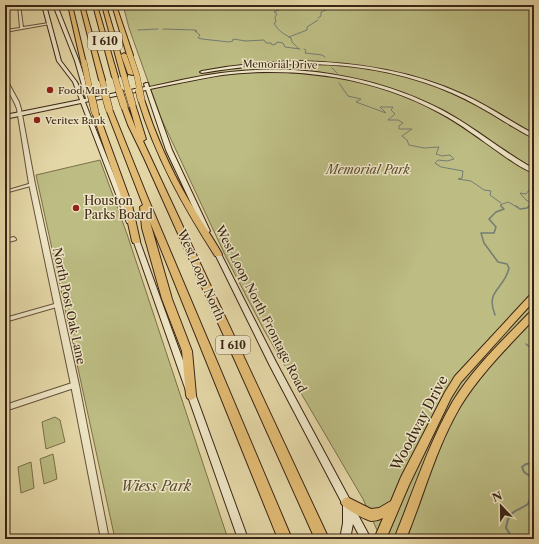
<svg xmlns="http://www.w3.org/2000/svg" width="539" height="544" viewBox="0 0 539 544" font-family="'Libre Caslon Text',serif">
<rect width="100%" height="100%" fill="#e5d8a8"/>
<filter id="stains"><feTurbulence type="fractalNoise" baseFrequency=".005" numOctaves="4"/><feColorMatrix values="0 0 0 0 .2 0 0 0 0 .09 0 0 0 0 .02 0 0 0 .5 -.17"/></filter>
<radialGradient id="worn" r=".72"><stop offset=".6" stop-color="#630" stop-opacity="0"/><stop offset="1" stop-color="#630" stop-opacity=".3"/></radialGradient>
<g fill="#bcbc83" stroke="#7c704c">
<path d="M123,5H534V539H381L363,499L264,330L226,257L161,118L129,28Z"/>
<path d="M100,160L127,234L228,539H115L36,175Z"/>
<path d="M55,417L60,420L65,442L46,449L42,422Z"/>
<path d="M53,454L57,479L44,484L40,459Z"/>
<path d="M31,462L34,488L21,493L18,467Z"/>
</g>
<g fill="none" stroke-linecap="round" stroke-linejoin="round">
<g stroke="#747d73" stroke-width="1">
<path d="M277,7L279,10L274,12L277,14L275,17L276,22L274,23C278,31 284,34 291,38L292,42L299,49"/>
<path d="M318,18L321,16V12L338,5"/>
<path d="M163,29L195,30L197,31H195L200,35L198,38L202,39L229,42L233,41V39L246,41L264,40L266,43H271L272,45L276,44L277,42L283,43L285,47L300,49"/>
<path d="M138,30L158,29"/>
<path d="M289,37L307,30V27L318,20"/>
<path d="M304,49L306,50L305,53L322,55L325,57"/>
<path d="M332,68L337,73"/>
<path d="M339,83L348,96L361,99L356,102L386,113L380,107H393L391,110L395,114L388,120H398L403,123L399,126V129H412L402,136L407,140L409,145L424,148L439,147L436,154L442,156L450,155L454,159L447,161L438,160L435,163L441,167L463,171L462,178L458,179L471,181L484,190L491,191L490,195L501,203"/>
<path d="M502,207L500,205L508,202L517,207"/>
<path d="M528,207L532,203L526,200L520,193L526,194L529,190H534"/>
</g>
<g stroke="#747d73" stroke-width="1.5">
<path d="M516,206L520,209L527,208L529,206"/>
<path d="M495,315C485,290 504,290 509,268L507,264L498,262L484,243L481,233H494L496,227L489,219L496,212L504,209L501,206"/>
<path d="M526,344L534,351"/>
</g>
<g stroke="#747d73" stroke-width="2">
<path d="M534,463L526,464L522,467L524,472L534,479"/>
<path d="M513,539L506,528C509,509 515,513 528,504L534,488"/>
</g>
<defs>
<g id="minor">
<path d="M18,5H20L23,27L49,23L50,24L5,32V30L20,28Z"/>
<path d="M32,183H34V185L5,193V191Z"/>
<path d="M14,237L16,239V240L5,243V239Z"/>
<path d="M58,303L60,304L61,305L60,306L5,322V318Z"/>
<path d="M75,382L77,383L78,385L77,387L5,411V405Z"/>
</g>
<path id="tertiary" d="M5,79L7,80L19,102L21,109L35,184L79,385L109,539H101L71,385L29,184L17,109C14,99 5,89 5,79Z"/>
<g id="secondary">
<path d="M42,5H46L61,61L77,82L84,99H86L75,61L53,5H57L79,61L91,98L145,87L144,84L146,83H148L149,87C173,82 197,76 221,73C295,63 375,75 442,110C474,127 502,151 534,169V173C522,169 510,160 500,153C480,139 461,124 440,113C374,77 295,66 222,75C198,79 174,84 150,89L172,150L210,231L207,233L204,231L166,150L146,90L85,102L132,221L129,223H127L81,103L5,119V115L80,100L73,82L57,61Z"/>
<path d="M297,61C354,62 410,70 462,94C487,105 510,121 534,134V138C524,134 514,127 505,122C488,111 470,101 452,93C371,58 287,59 202,73L200,72L202,71C234,65 265,62 297,61Z"/>
<path d="M132,232H136L137,234L248,539H238L131,234Z"/>
<path d="M213,246H217L218,248L276,362L371,539H361L353,524L350,539H340L343,523V505L270,366L212,248Z"/>
</g>
<g id="primary">
<path d="M534,293V301L461,382L451,398L409,485L386,539H374L383,518C379,520 375,521 371,521C364,519 344,509 341,503L343,499L347,497L371,509L379,508L391,501L401,477L445,392L455,376L531,294Z"/>
<path d="M534,310V319C508,347 480,374 460,407C436,448 424,495 406,539H394C413,493 428,444 453,401C474,367 504,339 531,311Z"/>
</g>
<g id="motorway">
<path d="M68,5H72L86,63L81,62Z"/>
<path d="M80,5H84L105,80L104,81L99,80Z"/>
<path d="M93,5H97L118,77L117,78L112,77Z"/>
<path d="M102,5H106L127,76L126,77L121,76Z"/>
<path d="M112,5H116L133,55L132,56L127,55Z"/>
<path d="M124,53L127,55L134,74L133,75L128,74L121,55Z"/>
<path d="M141,97L144,99C155,134 170,168 188,199C199,218 212,236 222,254L221,256H215C183,206 155,156 138,99Z"/>
<path d="M132,102L135,104L146,139L143,141L329,539H315L144,158L128,125L121,106L124,104L127,106L136,129L129,104Z"/>
<path d="M109,107L112,109L147,196L292,539H278L150,222L172,299L192,351L196,395L195,398L191,400L187,398L186,395L182,351L162,299L142,228L140,207L143,205L106,109Z"/>
<path d="M95,110L98,112L132,205L140,241L139,243H133L132,241L124,205L92,112Z"/>
</g>
</defs>
<use href="#minor" stroke="#66523a" stroke-width="2"/>
<use href="#tertiary" stroke="#66523a" stroke-width="2"/>
<use href="#secondary" stroke="#3b2515" stroke-width="2"/>
<use href="#primary" stroke="#3b2515" stroke-width="2"/>
<use href="#motorway" stroke="#3b2515" stroke-width="2"/>
<use href="#minor" fill="#eee6c6" fill-rule="evenodd"/>
<use href="#tertiary" fill="#eee6c6" fill-rule="evenodd"/>
<use href="#secondary" fill="#eee6c6" fill-rule="evenodd"/>
<use href="#primary" fill="#e2bc74" fill-rule="evenodd"/>
<use href="#motorway" fill="#e2bc74" fill-rule="evenodd"/>
<defs>
<g id="motorway-bridge-far1">
<path d="M130,55L137,76L140,91"/>
<path d="M84,62L90,91"/>
<path d="M124,76L128,91"/>
<path d="M115,77L119,91"/>
<path d="M102,80L105,91"/>
</g>
<g id="motorway-bridge">
<path d="M90,90L95,112"/>
<path d="M104,90L109,109"/>
<path d="M119,90L124,106"/>
<path d="M128,90L132,104"/>
<path d="M139,90L141,99"/>
</g>
</defs>
<use href="#motorway-bridge-far1" stroke="#3b2515" stroke-width="6" stroke-linecap="butt"/>
<use href="#motorway-bridge" stroke="#3b2515" stroke-width="8" stroke-linecap="butt"/>
<use href="#motorway-bridge-far1" stroke="#e2bc74" stroke-width="5.5"/>
<use href="#motorway-bridge" stroke="#e2bc74" stroke-width="7"/>
</g>
<g fill="#8f2418" stroke="#eee6c6" stroke-width="1.5">
<circle cx="50" cy="90" r="4"/>
<circle cx="37" cy="120" r="4"/>
<circle cx="76" cy="208" r="4"/>
</g>
<g text-anchor="middle" stroke-width="3" stroke-linejoin="round" paint-order="stroke">
<g font-size="10" fill="#3b2515" stroke="#eee6c6">
<text transform="translate(280 64) rotate(1)" y="4">Memorial Drive</text>
</g>
<g font-size="10" fill="#3b2515" stroke="#eee6c6" text-anchor="start">
<text x="58" y="94">Food Mart</text>
<text x="45" y="124">Veritex Bank</text>
</g>
<g fill="#eee6c6" stroke="#715f4a" stroke-width="1">
<rect x="88" y="32" width="34" height="18" rx="3"/>
<rect x="216" y="336" width="34" height="18" rx="3"/>
</g>
<g font-size="11" font-weight="bold" fill="#3b2515">
<text x="105" y="45">I 610</text>
<text x="233" y="349">I 610</text>
</g>
<g font-size="12" font-style="italic" fill="#5b4b30" stroke="#eee6c6">
<text x="368" y="174">Memorial Park</text>
</g>
<g font-size="12" fill="#3b2515" stroke="#eee6c6" text-anchor="start">
<text x="84" y="205">Houston<tspan x="84" dy="14">Parks Board</tspan></text>
</g>
<g font-size="12" fill="#3b2515" stroke="#eee6c6">
<text transform="translate(201 275) rotate(66)" y="4">West Loop North</text>
<text transform="translate(69 306) rotate(78)" y="4">North Post Oak Lane</text>
<text transform="translate(261 309) rotate(63)" y="4">West Loop North Frontage Road</text>
</g>
<g font-size="14" fill="#3b2515" stroke="#eee6c6">
<text transform="translate(419 423) rotate(-62)" y="5">Woodway Drive</text>
</g>
<g font-size="14" font-style="italic" fill="#5b4b30" stroke="#eee6c6">
<text x="156" y="491">Wiess Park</text>
</g>
</g>
<rect width="539" height="544" fill="none" stroke="#e5d8a8" stroke-width="20"/>
<rect x="6" y="6" width="527" height="532" fill="none" stroke="#3b2515" stroke-width="2"/>
<rect x="10" y="10" width="519" height="524" fill="none" stroke="#3b2515"/>
<g transform="translate(501 506) rotate(338)" stroke="#eee6c6" stroke-width="3" paint-order="stroke">
<path d="M0-3L7 15L0 10L-7 15Z" fill="#3b2515"/>
<text y="-6" font-size="11" font-weight="bold" text-anchor="middle" fill="#3b2515">N</text>
</g>
<rect width="100%" height="100%" filter="url(#stains)"/>
<rect width="100%" height="100%" fill="url(#worn)"/>
</svg>
